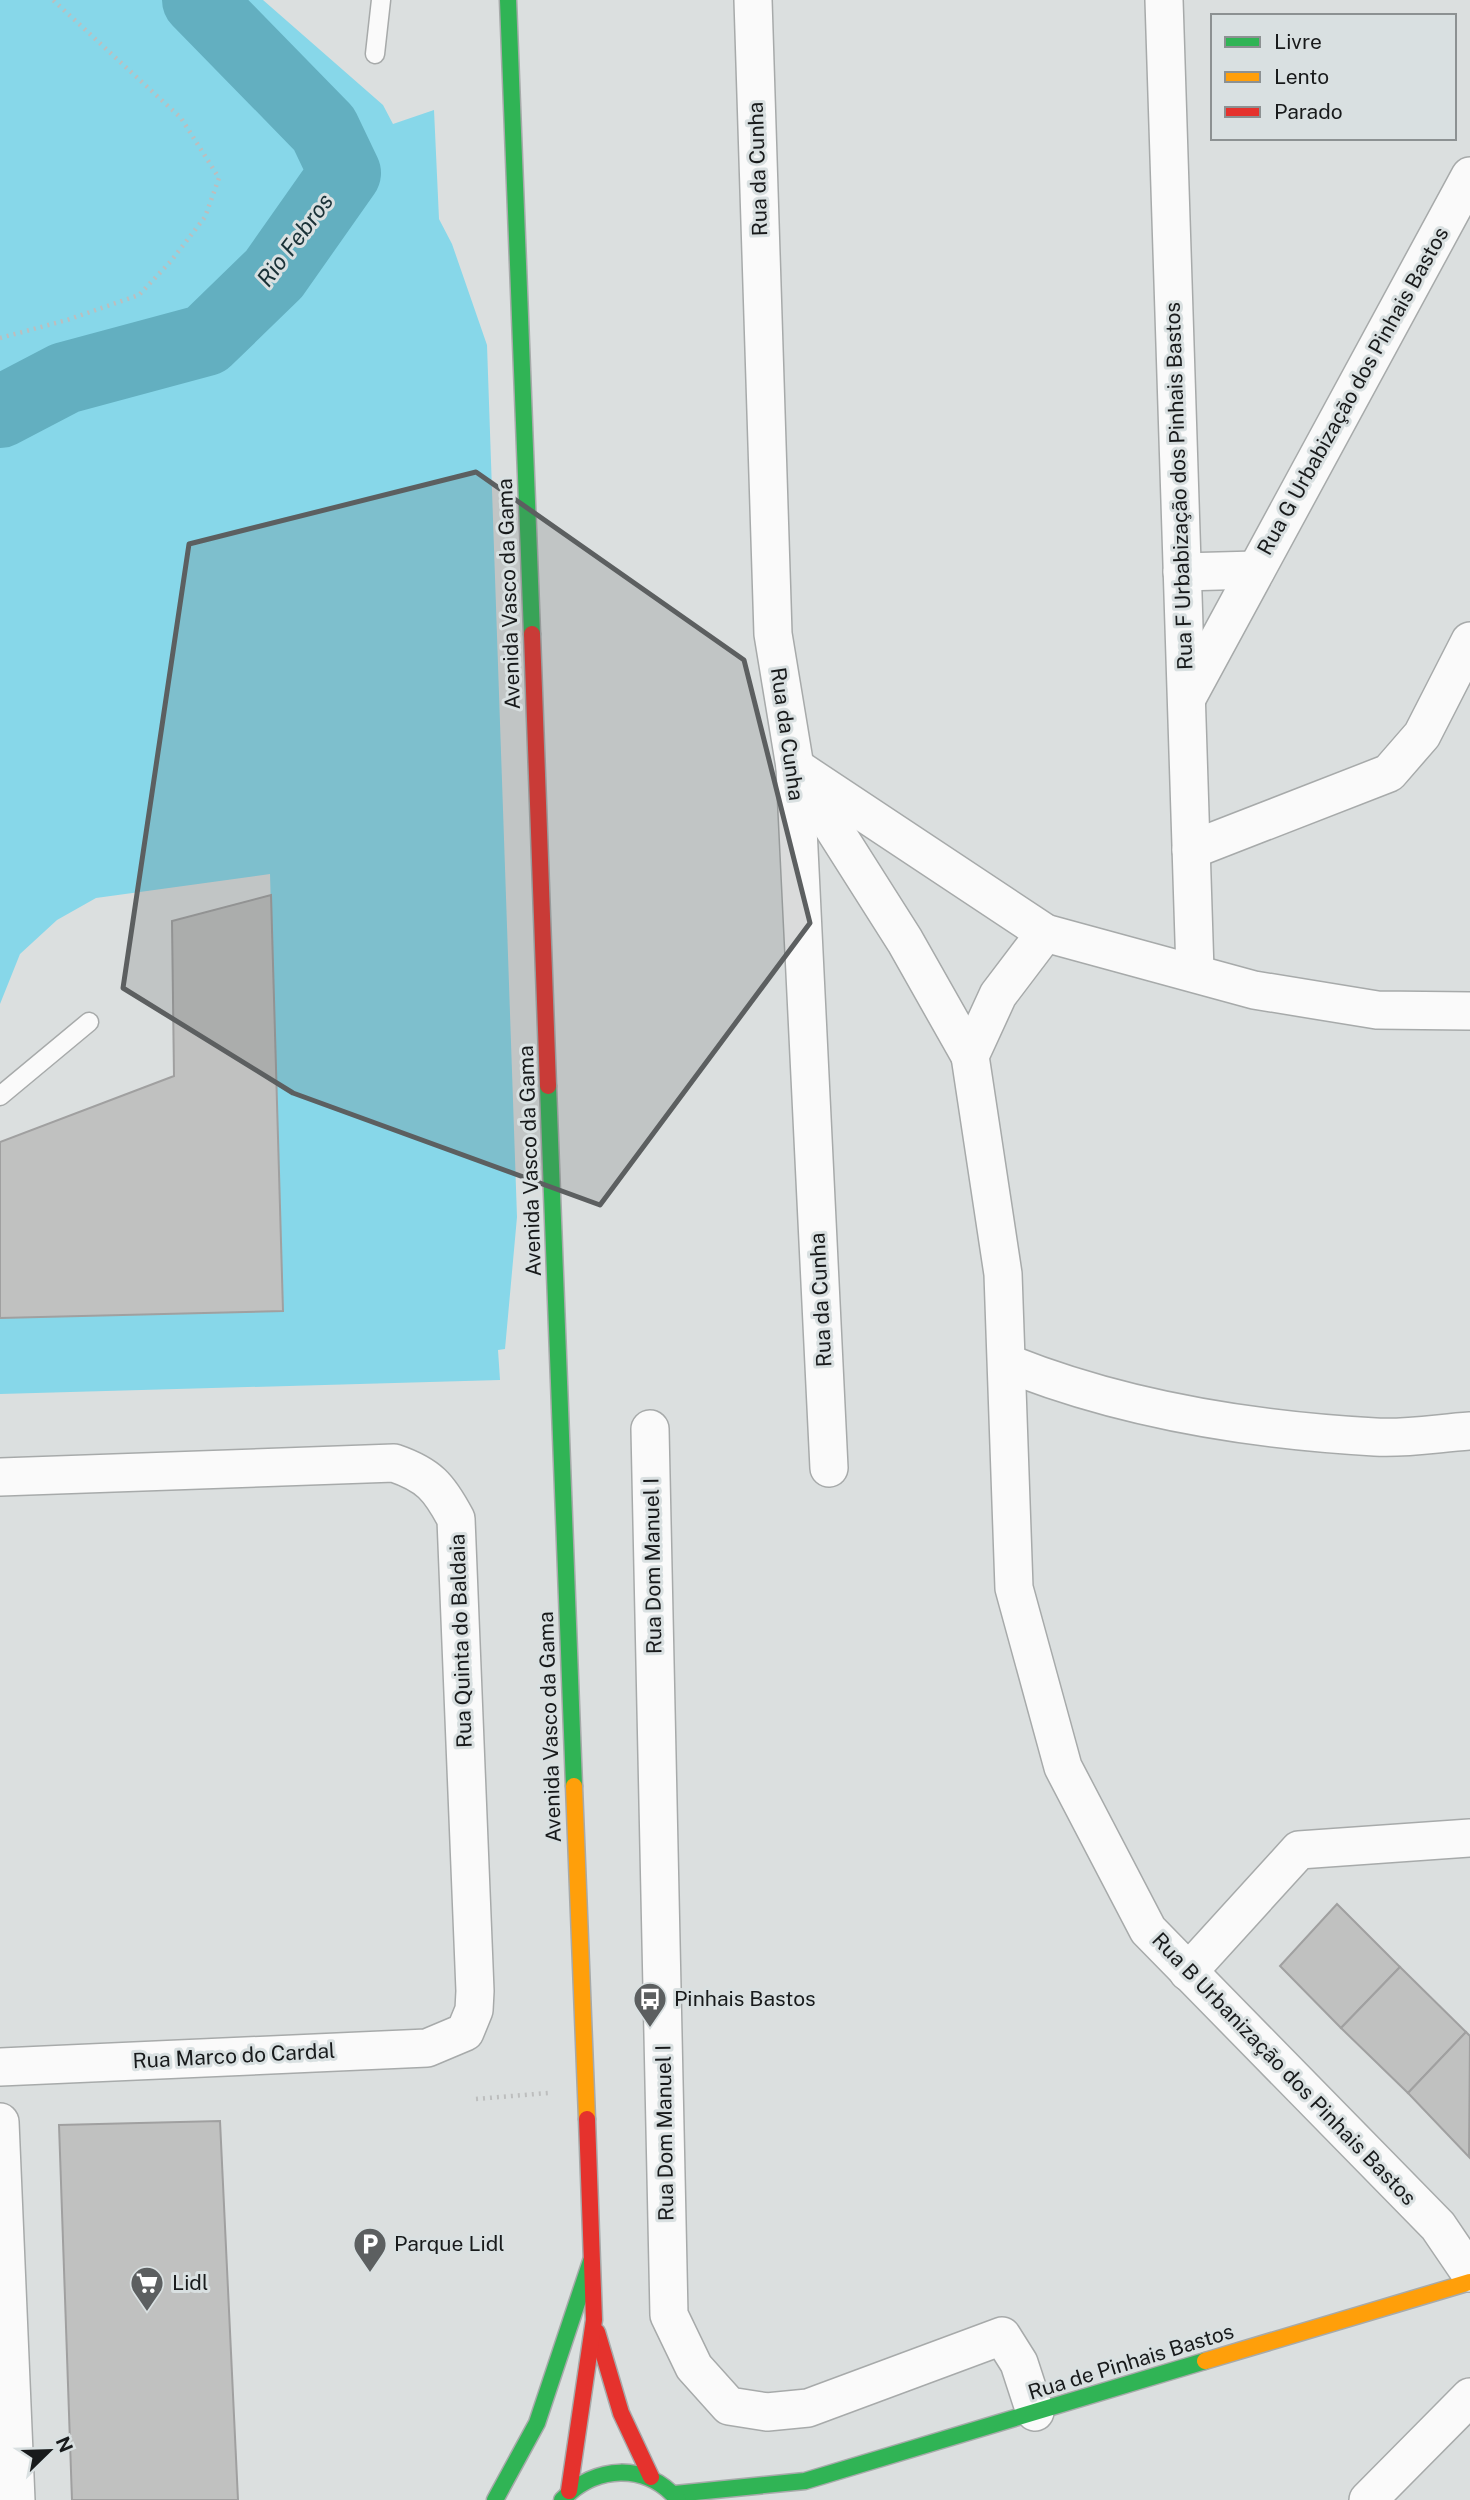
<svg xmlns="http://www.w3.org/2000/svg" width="1470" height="2500" viewBox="0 0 1470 2500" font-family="'Public Sans',sans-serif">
<rect width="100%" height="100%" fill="#dbdfdf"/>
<path fill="#87d7e9" d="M0,0H263L383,105L393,124L434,110L439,219L452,244L487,345L517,1217L505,1349L498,1350L500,1380L0,1394V1318L283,1311L270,874L96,898L57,920L20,954L0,1004Z"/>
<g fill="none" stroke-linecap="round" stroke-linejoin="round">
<path stroke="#63afc0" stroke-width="72" d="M0,412L65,378L206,340L274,274L345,173L324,129L198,0"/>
</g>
<g fill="#c0c1c0" stroke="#a0a0a0" stroke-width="2">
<path d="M271,895L283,1311L0,1318V1142L174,1076L172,921Z"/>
<path d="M1337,1904L1400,1967L1341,2028L1280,1966Z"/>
<path d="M1400,1967L1466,2032L1408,2093L1341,2028Z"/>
<path d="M1466,2032L1470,2036L1469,2157L1408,2093Z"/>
<path d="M220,2121L238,2500H72L59,2125Z"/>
</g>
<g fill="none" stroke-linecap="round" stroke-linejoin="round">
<defs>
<g id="lane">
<path d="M375,54L381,0"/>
<path d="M0,1096L89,1022"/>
</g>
<g id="street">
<path d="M753,0L773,634L795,767L829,1468"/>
<path d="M1164,0L1195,971"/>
<path d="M1182,572L1256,570"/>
<path d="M1187,698L1470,176"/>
<path d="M795,767L1045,933L1254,990L1377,1010L1470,1011"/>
<path d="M801,777L905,941L970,1056"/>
<path d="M1191,850L1389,773L1422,735L1470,641"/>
<path d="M1045,933L998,995L970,1056L1003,1274L1014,1588L1063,1767L1148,1930L1438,2226L1470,2273"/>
<path d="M1007,1363C1124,1410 1249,1430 1375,1437C1406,1439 1439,1433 1470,1431"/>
<path d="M650,1429L669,2315L694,2367L729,2406L767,2412L808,2408L1002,2336L1019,2363L1035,2412"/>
<path d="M0,1477L394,1463C429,1475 439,1487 456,1519L475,1991L474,2010L465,2032L427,2048L0,2067"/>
<path d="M1188,1972L1299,1850L1470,1838"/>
<path d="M0,2122L16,2500"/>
<path d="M1368,2500L1470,2397"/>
</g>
<g id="fast">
<path d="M508,0L532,634"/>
<path d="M548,1086L574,1786"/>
<path d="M675,2494L805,2481L1205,2361"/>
<path d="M495,2500L537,2423L591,2261"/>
<path d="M562,2500C595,2465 646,2462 678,2500"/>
</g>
<g id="slow">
<path d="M574,1786L587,2119"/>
<path d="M1205,2361L1470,2282"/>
</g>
<g id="jam">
<path d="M532,634L548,1086"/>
<path d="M597,2332L621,2413L651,2477"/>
<path d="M569,2491L594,2320L587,2119"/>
</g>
</defs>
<use href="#lane" stroke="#a7aaaa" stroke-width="21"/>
<use href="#street" stroke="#a7aaaa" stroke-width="40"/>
<use href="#fast" stroke="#a7aaaa" stroke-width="19"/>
<use href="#slow" stroke="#a7aaaa" stroke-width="19"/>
<use href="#jam" stroke="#a7aaaa" stroke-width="19"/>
<g stroke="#bdbebe" stroke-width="4.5" stroke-dasharray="2 5" stroke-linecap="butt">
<path d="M0,338L67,320L139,295L171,261L205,217L219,178L181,118L53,0"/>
<path d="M476,2099L548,2093"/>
</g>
<use href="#lane" stroke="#fafafa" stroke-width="18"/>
<use href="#street" stroke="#fafafa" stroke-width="37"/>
<use href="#fast" stroke="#30b455" stroke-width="16"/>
<use href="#slow" stroke="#ff9f0a" stroke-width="16"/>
<use href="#jam" stroke="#e5322d" stroke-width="16"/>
</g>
<path fill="#5c5f60" fill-opacity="0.2" stroke="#5c5f60" stroke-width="5" stroke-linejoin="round" d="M476,472L744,660L810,923L600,1205L293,1093L123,988L189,544Z"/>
<defs>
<symbol id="bus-pin" viewBox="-11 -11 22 30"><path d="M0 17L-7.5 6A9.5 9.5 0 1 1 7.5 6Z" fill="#5c5f60" stroke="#d9e0e1"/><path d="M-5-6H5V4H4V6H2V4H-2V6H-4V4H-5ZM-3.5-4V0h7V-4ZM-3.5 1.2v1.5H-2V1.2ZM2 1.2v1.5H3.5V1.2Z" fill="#fff"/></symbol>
<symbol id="parking-pin" viewBox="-11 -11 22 30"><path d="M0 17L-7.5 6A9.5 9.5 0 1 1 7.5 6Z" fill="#5c5f60" stroke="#d9e0e1"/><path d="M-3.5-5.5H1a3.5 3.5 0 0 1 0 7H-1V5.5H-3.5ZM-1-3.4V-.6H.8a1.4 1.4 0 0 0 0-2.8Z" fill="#fff"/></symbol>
<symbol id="supermarket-pin" viewBox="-11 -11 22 30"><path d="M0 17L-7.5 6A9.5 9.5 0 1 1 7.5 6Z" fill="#5c5f60" stroke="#d9e0e1"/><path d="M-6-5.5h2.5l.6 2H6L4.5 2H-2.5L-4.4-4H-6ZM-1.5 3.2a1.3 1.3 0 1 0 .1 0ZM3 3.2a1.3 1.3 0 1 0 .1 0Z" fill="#fff"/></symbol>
</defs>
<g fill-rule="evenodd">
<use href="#bus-pin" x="631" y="1980" width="38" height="52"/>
<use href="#parking-pin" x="351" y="2225" width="38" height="52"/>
<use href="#supermarket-pin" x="128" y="2264" width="38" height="52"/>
</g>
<g text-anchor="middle" stroke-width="6" stroke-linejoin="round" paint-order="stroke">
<g font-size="21" fill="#181a1b" stroke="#d9e0e1">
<text transform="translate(758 169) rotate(-92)" y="7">Rua da Cunha</text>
<text transform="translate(1353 391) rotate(-61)" y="7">Rua G Urbabização dos Pinhais Bastos</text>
<text transform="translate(1179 486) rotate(-92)" y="7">Rua F Urbabização dos Pinhais Bastos</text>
<text transform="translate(509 594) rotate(-92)" y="7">Avenida Vasco da Gama</text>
<text transform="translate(787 734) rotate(82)" y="7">Rua da Cunha</text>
<text transform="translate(530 1161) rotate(-92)" y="7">Avenida Vasco da Gama</text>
<text transform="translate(821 1300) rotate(-93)" y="7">Rua da Cunha</text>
<text transform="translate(653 1566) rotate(-91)" y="7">Rua Dom Manuel I</text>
<text transform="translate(461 1641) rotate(-92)" y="7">Rua Quinta do Baldaia</text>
<text transform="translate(550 1727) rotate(-92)" y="7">Avenida Vasco da Gama</text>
<text transform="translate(234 2056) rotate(-3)" y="7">Rua Marco do Cardal</text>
<text transform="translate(1284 2069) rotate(46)" y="7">Rua B Urbanização dos Pinhais Bastos</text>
<text transform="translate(665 2133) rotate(-91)" y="7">Rua Dom Manuel I</text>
<text transform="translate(1131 2362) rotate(-17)" y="7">Rua de Pinhais Bastos</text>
</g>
<g font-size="21" fill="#181a1b" stroke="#d9e0e1" text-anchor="start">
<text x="674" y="2006">Pinhais Bastos</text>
<text x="394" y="2251">Parque Lidl</text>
<text x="172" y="2290">Lidl</text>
</g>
<g font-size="23" font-style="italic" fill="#193137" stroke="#d9e0e1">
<text transform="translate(295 240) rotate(-53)" y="8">Rio Febros</text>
</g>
</g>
<rect x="1211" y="14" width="245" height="126" fill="#d9e0e1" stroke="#8c9192" stroke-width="2"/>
<rect x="1225" y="37" width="35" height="10" fill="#30b455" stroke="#8c9192" stroke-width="2"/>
<text x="1274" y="49" font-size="21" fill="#181a1b">Livre</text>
<rect x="1225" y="72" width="35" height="10" fill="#ff9f0a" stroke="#8c9192" stroke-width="2"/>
<text x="1274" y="84" font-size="21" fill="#181a1b">Lento</text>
<rect x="1225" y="107" width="35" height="10" fill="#e5322d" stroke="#8c9192" stroke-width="2"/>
<text x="1274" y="119" font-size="21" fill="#181a1b">Parado</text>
<g transform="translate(49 2451) rotate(67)" stroke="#d9e0e1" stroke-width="5" paint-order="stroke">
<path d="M0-5L12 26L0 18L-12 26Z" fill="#181a1b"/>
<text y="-10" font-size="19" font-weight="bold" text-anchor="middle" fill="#181a1b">N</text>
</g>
</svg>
